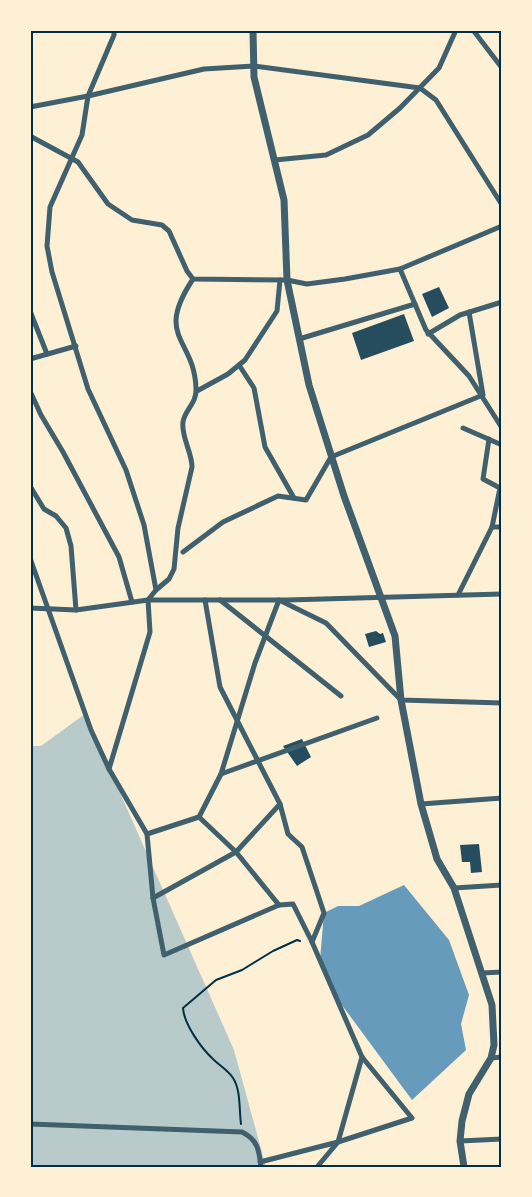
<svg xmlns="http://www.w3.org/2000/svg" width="532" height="1197" viewBox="0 0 532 1197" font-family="Inter,sans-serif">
<rect width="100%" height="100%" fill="#fdf0d5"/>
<path fill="#b9caca" d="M85,714L234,1050L266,1167H30V746H41Z"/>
<path fill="#669bbc" d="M404,885L449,940L469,995L461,1024L466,1050L412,1100L336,997L320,960L324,913L338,906H359Z"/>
<g fill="#264d5e">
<path d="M439,287L449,308L432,317L422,294Z"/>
<path d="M404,314L414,341L361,360L352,333Z"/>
<path d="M376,631L380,634L383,633L386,642L369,647L365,634Z"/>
<path d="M302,739L311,757L297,766L283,746Z"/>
<path d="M479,844L482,872L471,873L470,862H462L460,845Z"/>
</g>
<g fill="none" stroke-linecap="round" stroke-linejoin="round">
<path stroke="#003049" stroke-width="2" d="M241,1124C239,1110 241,1090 233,1078C229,1071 219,1065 213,1059C201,1048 184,1024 183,1008L216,980L242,970L273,951L297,940L300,941"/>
<g stroke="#3f606c" stroke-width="5">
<path d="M473,30L502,68"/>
<path d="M30,107L88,96L204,69L254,66L420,88L436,100L502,205"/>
<path d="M30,136L78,162L108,204L132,220L162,225L169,231L187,271L193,279L287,280L307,284L345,279L400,269L502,226"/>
<path d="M275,160L326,155L368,135L400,108L439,68L456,30"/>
<path d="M400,269L426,330L469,376L502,428"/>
<path d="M30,311L47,354"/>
<path d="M428,334L460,315L502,302"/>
<path d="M299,339L415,304"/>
<path d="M30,359L76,346"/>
<path d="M239,365L254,388L265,447L294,498"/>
<path d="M30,391L41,415L63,452L119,557L132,602"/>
<path d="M197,391L228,374L245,360L277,311L280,280"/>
<path d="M463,428L502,445"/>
<path d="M489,439L483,479L500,488L492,527"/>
<path d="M30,486L44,509L56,516L66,528L71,546L76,610"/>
<path d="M183,552L223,522L278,496L306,500L331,457L483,395L469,312"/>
<path d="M30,558L91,730L109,769L150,632L148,600L156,590L144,525L126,470L88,389L52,272L47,246L50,207L82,135L88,96L114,35V30"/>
<path d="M156,590L169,579L174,569L178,528L192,467C192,452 181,437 183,422C185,409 197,404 196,388C194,337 154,338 193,279"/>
<path d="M458,595L492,527H502"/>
<path d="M220,600L341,696"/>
<path d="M30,608L76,610L148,600H287L502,594"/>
<path d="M109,769L147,834L153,898L164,955L279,905L293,904L312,942L324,913L302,847L288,834L280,804"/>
<path d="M221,774L377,718"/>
<path d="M421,804L502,798"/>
<path d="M199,817L236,852L279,905"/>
<path d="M147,834L199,817L221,774L255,663L279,600L326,623L401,700L502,703"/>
<path d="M454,888L502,885"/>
<path d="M153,898L236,852L280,804L220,687L205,600"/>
<path d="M312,942L362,1057L412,1118L338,1142L317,1167"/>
<path d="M482,973L502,972"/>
<path d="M491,1058L502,1057"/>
<path d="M30,1124L242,1132C258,1140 259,1150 261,1167"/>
<path d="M460,1141L502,1139"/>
<path d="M260,1162L338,1142L362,1057"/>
</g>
<path stroke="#3f606c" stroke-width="7" d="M253,30L254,77L284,200L287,280L309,385L344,496L395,636L401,700L421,804L437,859L454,888L492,1005L494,1045L491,1058L469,1094L462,1121L460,1141L464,1167"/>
</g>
<rect width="532" height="1197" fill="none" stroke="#fdf0d5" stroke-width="63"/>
<rect x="32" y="32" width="468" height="1134" fill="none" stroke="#003049" stroke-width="2"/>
</svg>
